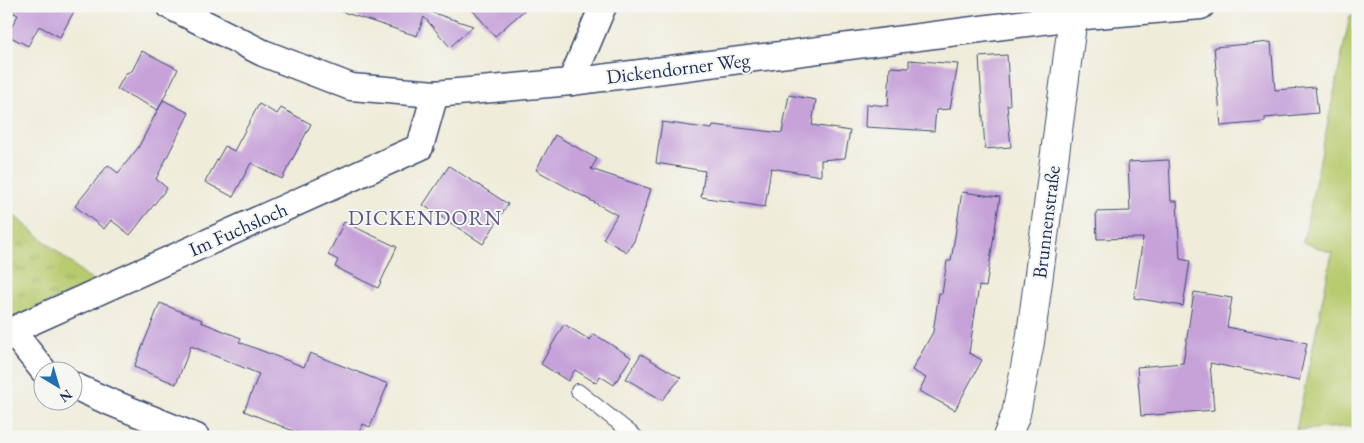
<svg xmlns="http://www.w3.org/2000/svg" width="1364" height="443" viewBox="0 0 1364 443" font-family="'EB Garamond',serif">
<defs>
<pattern id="grass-tufts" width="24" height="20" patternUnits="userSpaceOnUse" patternTransform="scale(1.25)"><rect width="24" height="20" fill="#b7ca6d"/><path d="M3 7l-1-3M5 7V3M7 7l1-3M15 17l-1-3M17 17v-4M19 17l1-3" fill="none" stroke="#94a45d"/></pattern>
</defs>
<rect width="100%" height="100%" fill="#f6f6f2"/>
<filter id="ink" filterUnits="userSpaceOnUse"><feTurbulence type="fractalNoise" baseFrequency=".02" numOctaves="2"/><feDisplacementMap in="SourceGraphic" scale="10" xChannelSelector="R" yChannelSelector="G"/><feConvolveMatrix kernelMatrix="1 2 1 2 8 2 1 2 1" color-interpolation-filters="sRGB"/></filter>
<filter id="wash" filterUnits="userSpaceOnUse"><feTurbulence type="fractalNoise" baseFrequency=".0096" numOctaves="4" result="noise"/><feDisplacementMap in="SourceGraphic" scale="20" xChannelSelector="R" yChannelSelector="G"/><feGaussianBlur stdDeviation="1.12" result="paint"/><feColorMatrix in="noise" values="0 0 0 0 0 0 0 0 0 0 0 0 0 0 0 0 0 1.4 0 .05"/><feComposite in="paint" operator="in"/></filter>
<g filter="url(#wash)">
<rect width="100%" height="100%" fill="#efecd9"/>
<path fill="url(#grass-tufts)" stroke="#697c66" d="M6,209L94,282L6,322Z"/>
<path fill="#b7ca6d" stroke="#697c66" d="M1358,15V426L1296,430L1332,253L1303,242L1350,16Z"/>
<g id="blocks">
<g fill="#c6a2d9">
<path d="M6,6H77L60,37L39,26L28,46L7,35L18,15L6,9Z"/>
<path d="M341,6H412L473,26L450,47L424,17L417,36L340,11Z"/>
<path d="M469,6H529L495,36Z"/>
<path d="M1271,42L1275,90L1315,87L1318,113L1265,118V122L1221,126L1214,47Z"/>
<path d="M142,51L178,69L158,110L117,89L126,73L132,71Z"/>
<path d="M1007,55L1010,105H1007L1011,147L985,149L979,57Z"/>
<path d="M909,60L958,64L950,109L936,110L934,131L865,127L866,104L888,106L890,67L909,68Z"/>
<path d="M789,95L816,100L812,125L850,131L845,158L821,160V176L771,168L765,207L701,197L705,171L656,163L662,122L712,129L713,125L782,133Z"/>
<path d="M163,100L189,113L156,179L167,188L130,235L111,220L104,229L75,206L108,165L118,173L138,148Z"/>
<path d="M259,104L277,114L281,108L311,124L282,179L251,163L233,197L205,182L225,146L234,151Z"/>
<path d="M555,135L597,159L591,169L651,189L634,241L627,252L603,239L617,215L536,170Z"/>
<path d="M1169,160L1171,201H1177L1180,259L1190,261L1183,306L1134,298L1143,238L1097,239L1096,212L1130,211L1128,162Z"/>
<path d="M449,166L508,204L483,244L423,205Z"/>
<path d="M962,192L1000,197L986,287L979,286L969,353L982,360L955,410L919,391L926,378L912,370L933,332L939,293L942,294L947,261H951Z"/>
<path d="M344,222L397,247L378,288L335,267L338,260L328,255Z"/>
<path d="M1194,292L1232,298L1227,327L1307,343L1299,381L1210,363L1214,410L1141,416L1137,367L1183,363Z"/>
<path d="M160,303L202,320L201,322L241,338L239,342L304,367L310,353L388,384L370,427L363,424L358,437H308L244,411L259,374L191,346L176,384L134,367Z"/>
<path d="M564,324L590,340L594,334L631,357L614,385L600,376L596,383L575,370L568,381L541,364Z"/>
<path d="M641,354L681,378L662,400L626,379Z"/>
</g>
</g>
</g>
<g filter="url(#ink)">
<use href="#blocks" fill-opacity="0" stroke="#3b4b70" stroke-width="1"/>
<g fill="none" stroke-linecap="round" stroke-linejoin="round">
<defs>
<path id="service" d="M578,391L636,437"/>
<g id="minor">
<path d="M170,6L263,53L351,87L435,94L571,82L1073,17L1201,6"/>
<path d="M571,82L603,6"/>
<path d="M12,331L43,370"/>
<path d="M6,333L420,147L435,94"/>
<path d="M72,385L105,400L196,437"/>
</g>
<path id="tertiary" d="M1007,437L1016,414L1030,342L1073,17L1076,6"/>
</defs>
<use href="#service" stroke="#3b4b70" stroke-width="16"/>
<use href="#minor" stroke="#3b4b70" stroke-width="29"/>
<use href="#tertiary" stroke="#3b4b70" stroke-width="30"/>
<use href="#service" stroke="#fff" stroke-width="14"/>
<use href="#minor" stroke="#fff" stroke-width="26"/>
<use href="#tertiary" stroke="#fff" stroke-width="28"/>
</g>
</g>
<g text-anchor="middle" stroke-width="4" stroke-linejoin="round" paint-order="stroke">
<g font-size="20" fill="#1b2f5e" stroke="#f6f6f2">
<text transform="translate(678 68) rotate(-7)" y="7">Dickendorner Weg</text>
<text transform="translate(1046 222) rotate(-83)" y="7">Brunnenstraße</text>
<text transform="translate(238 229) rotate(-24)" y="7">Im Fuchsloch</text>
</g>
<g font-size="21" letter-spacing="1" fill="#575789" stroke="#f6f6f2">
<text x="425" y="225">DICKENDORN</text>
</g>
</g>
<rect width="1364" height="443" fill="none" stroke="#f6f6f2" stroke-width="25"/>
<g transform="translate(58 386) rotate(142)"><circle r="24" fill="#f6f6f2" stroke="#9ea6b7"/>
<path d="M0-4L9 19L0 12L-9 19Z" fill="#1f6fb2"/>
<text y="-8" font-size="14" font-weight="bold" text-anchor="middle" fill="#1b2f5e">N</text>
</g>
</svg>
